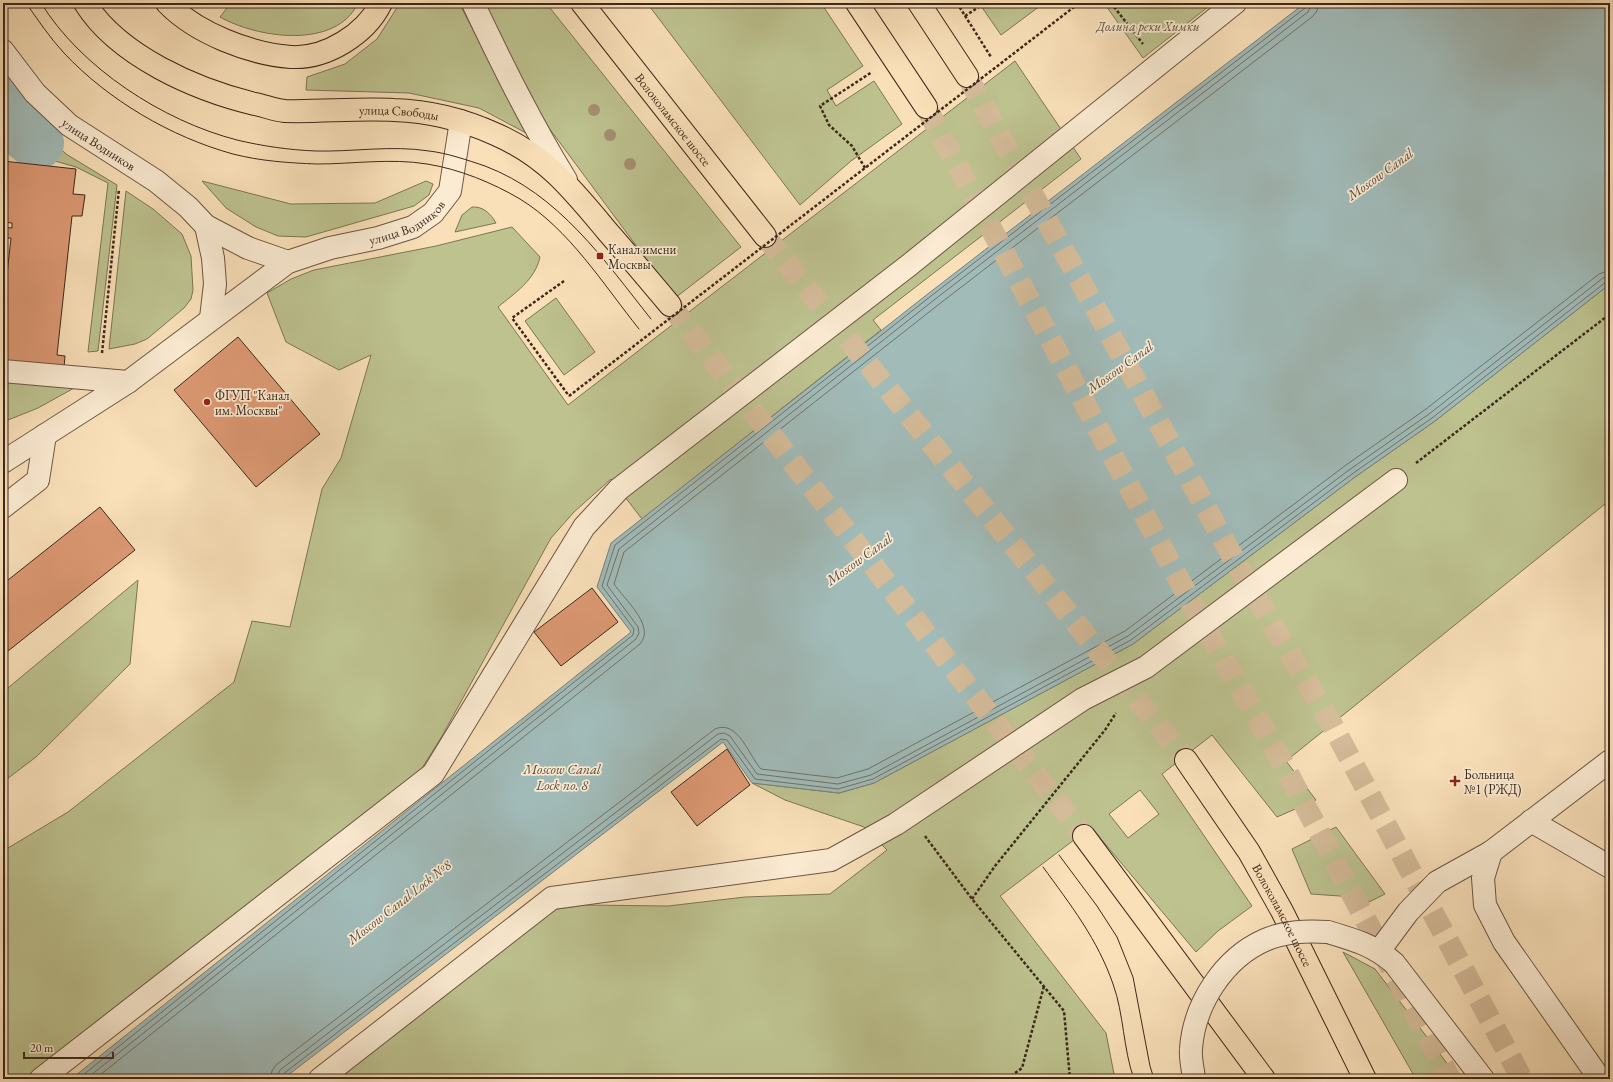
<svg xmlns="http://www.w3.org/2000/svg" width="1613" height="1082" viewBox="0 0 1613 1082" font-family="'EB Garamond',serif">
<rect width="100%" height="100%" fill="#f9e0b9"/>
<filter id="stains"><feTurbulence type="fractalNoise" baseFrequency=".005" numOctaves="4"/><feColorMatrix values="0 0 0 0 .2 0 0 0 0 .09 0 0 0 0 .02 0 0 0 .5 -.17"/></filter>
<radialGradient id="worn" r=".72"><stop offset=".6" stop-color="#630" stop-opacity="0"/><stop offset="1" stop-color="#630" stop-opacity=".3"/></radialGradient>
<g fill="#bdc28f" stroke="#7e7555" fill-rule="evenodd">
<path d="M220,3H358C336,50 257,38 220,17L227,8Z"/>
<path d="M400,3H459L528,134L479,108L409,93L306,90L307,77L345,64L377,39Z"/>
<path d="M484,3H546L741,247L675,298L549,128L519,82Z"/>
<path d="M647,3H821L863,66L827,90L836,106L874,81L902,124L851,161L800,205Z"/>
<path d="M979,3H1044L1001,35Z"/>
<path d="M1104,3H1213L1143,58Z"/>
<path d="M1015,61L1081,159L873,320L881,330L642,519L611,479L574,512L551,538L442,736L419,773L395,793L24,1079H3V851L68,812L234,682L252,621L290,627L322,489L341,458L371,355L339,370L286,342L267,293L291,279L314,270L436,246L512,227L540,257C535,280 515,293 498,307L568,405Z"/>
<path d="M3,89L66,154L117,185L98,351L88,352L108,183L76,167L34,155L3,148Z"/>
<path d="M202,181L291,204L375,203L426,181L433,184L429,195L414,206L306,237L278,236L256,227L226,208Z"/>
<path d="M126,191L153,209L182,234L191,256L193,290L191,299L184,308L147,339L135,344L109,349Z"/>
<path d="M472,207C483,206 491,214 496,223L455,232L462,215Z"/>
<path d="M1610,284V500L1286,761L1316,800L1277,817L1212,735L1162,774L1252,906L1218,931L1196,952L1091,827L1000,896L1106,1033L1115,1079H333L550,910L585,905L668,906L745,897L830,894L887,850L864,827L785,800L752,783L839,793L874,783L1133,644L1355,477L1435,421ZM1140,790L1159,814L1128,838L1109,814Z"/>
<path d="M556,298L595,352L564,375L525,321Z"/>
<path d="M3,381L76,387L38,408L3,422Z"/>
<path d="M138,580L130,664L36,757L3,782V692Z"/>
<path d="M1336,827L1385,894L1369,902L1340,896L1311,894L1292,849Z"/>
<path d="M1343,952L1375,969L1459,1079H1416Z"/>
</g>
<path fill="#a1bbb9" stroke="#79807a" d="M1305,3H1610V284L1435,421L1355,477L1133,644L874,783L839,793L752,783L723,742L283,1079H71L631,632L597,587L611,543L929,293Z"/>
<g fill="none" stroke-linecap="round" stroke-linejoin="round">
<g stroke="#70726a" stroke-width="1">
<path d="M78,1079L633,635L634,629L602,586L615,545L931,296L1305,8L1307,3"/>
<path d="M86,1079L636,639L639,633L638,627L607,585L619,549L934,300L1308,12L1312,3"/>
<path d="M95,1079L640,644C656,626 624,599 614,584L624,552L938,305L1312,17L1317,11L1318,3"/>
<path d="M270,1079L272,1071L276,1065L715,729C738,719 749,756 761,769L837,778L868,769L1125,631L1346,465L1426,409L1599,274L1610,270"/>
<path d="M276,1079L280,1070L718,734L724,733L730,736L757,774L838,784L871,775L1128,636L1349,470L1429,414L1603,278L1610,276"/>
<path d="M281,1079L283,1074L721,739L727,740L755,779L838,789L873,779L1131,640L1352,474L1432,418L1606,282L1610,281"/>
</g>
<path stroke="#a1bbb9" stroke-width="54" d="M3,111L7,105L20,120L22,131L37,143"/>
</g>
<g fill="#dd9974" stroke="#3e281b">
<path d="M3,161L76,169L73,194L85,195L82,216H72L57,355L65,356L64,368L3,362V311L11,238H3V227L12,228V223L3,222Z"/>
<path d="M238,337L320,434L256,487L174,390Z"/>
<path d="M100,507L135,550L3,655V584Z"/>
<path d="M592,588L618,622L561,666L534,632Z"/>
<path d="M727,749L750,785L697,826L671,792Z"/>
</g>
<g fill="none" stroke-linecap="round" stroke-linejoin="round">
<g stroke="#d4bb99" stroke-width="22" stroke-dasharray="22 11" stroke-linecap="butt">
<path d="M967,76L1244,577L1330,721L1522,1079"/>
<path d="M926,107L1192,604L1273,745L1450,1079"/>
<path d="M765,236L1186,760"/>
<path d="M670,305L1084,836"/>
</g>
<defs>
<g id="minor">
<path d="M473,3C502,64 531,123 566,180"/>
<path id="s1" d="M3,51L35,93L69,125L156,181L188,207L206,226L248,248L288,262"/>
<path d="M206,226L213,258L215,284L211,318"/>
<path d="M3,371L128,382"/>
<path id="s2" d="M3,462L128,382L288,262L330,248L378,238L413,227L433,213L450,191L461,121"/>
<path d="M3,507L38,480L45,435"/>
<path d="M1531,821L1610,867"/>
<path d="M1491,852L1483,878L1485,905L1504,942L1600,1079"/>
<path d="M1328,932C1355,940 1373,945 1394,963L1483,1079"/>
<path d="M1379,951L1408,912L1437,882L1491,852L1610,761"/>
<path d="M41,1079L433,774L584,527L619,489L908,266L1235,3"/>
<path d="M320,1079L552,898L831,860L896,824L1083,699L1146,667L1396,480"/>
</g>
<g id="major">
<path id="s3" d="M85,3C118,56 196,90 255,104C265,106 275,110 285,111C321,112 358,108 394,110C428,111 464,120 495,134C546,156 572,189 607,231C628,255 649,280 670,305"/>
<path d="M167,3C196,33 250,54 291,57C326,59 366,34 381,3"/>
<path id="s4" d="M582,3L765,236"/>
<path d="M857,3L926,107"/>
<path d="M919,3L967,76"/>
<path id="s5" d="M1186,760L1249,852L1282,911L1365,1079"/>
<path d="M1084,836L1264,1079"/>
</g>
</defs>
<use href="#minor" stroke="#6d5642" stroke-width="24"/>
<use href="#major" stroke="#3e281b" stroke-width="24"/>
<g stroke="#3e281b" stroke-width="2.5" stroke-dasharray="3 2" stroke-linecap="butt">
<path d="M957,3L991,57"/>
<path d="M1072,3L1074,7"/>
<path d="M1111,3L1143,44"/>
<path d="M965,16L985,3"/>
<path d="M865,168L852,146L829,125L820,106L872,72"/>
<path d="M564,281L512,318L569,396"/>
<path d="M102,353L119,189"/>
<path d="M1416,463L1610,314"/>
<path d="M925,836L972,899L1064,1011L1070,1079"/>
<path d="M972,899L995,866L1105,730L1116,713"/>
<path d="M1007,1079L1022,1068L1044,986"/>
</g>
<use href="#minor" stroke="#fbebd2" stroke-width="22"/>
<use href="#major" stroke="#f9e0b9" stroke-width="22"/>
<g stroke="#3e281b" stroke-width="1">
<path d="M26,3C38,20 50,38 64,53C108,100 171,137 233,154C260,161 289,163 317,164C353,164 391,158 427,164C459,169 493,183 520,199C569,229 603,284 639,329"/>
<path d="M41,3C81,68 163,121 237,140C262,146 289,150 316,151C353,152 391,145 429,151C447,153 467,160 485,166C559,194 604,260 651,319"/>
<path d="M1059,855L1097,906L1117,937L1133,977L1150,1066L1154,1079"/>
<path d="M1043,867C1070,904 1098,940 1113,984C1124,1014 1123,1049 1134,1079"/>
</g>
<defs>
<path id="minor-bridge" d="M1194,1079C1193,1069 1190,1058 1191,1049C1194,1004 1224,958 1265,940C1285,931 1307,931 1328,932"/>
</defs>
<use href="#minor-bridge" stroke="#6d5642" stroke-width="24" stroke-linecap="butt"/>
<path stroke="#3e281b" stroke-width="2.5" stroke-dasharray="3 2" stroke-linecap="butt" d="M569,396L1074,7"/>
<use href="#minor-bridge" stroke="#fbebd2" stroke-width="22"/>
</g>
<g fill="#a49072">
<circle cx="594" cy="110" r="6"/>
<circle cx="610" cy="135" r="6"/>
<circle cx="630" cy="164" r="6"/>
</g>
<g fill="#8f2418" stroke="#fbebd2" stroke-width="1.5">
<rect x="596" y="252" width="8" height="8" rx="2"/>
<circle cx="207" cy="402" r="4"/>
<path d="M1453 775h4v4h4v4h-4v4h-4v-4h-4v-4h4z"/>
</g>
<g text-anchor="middle" stroke-width="3.5" stroke-linejoin="round" paint-order="stroke">
<g font-size="13" font-style="italic" fill="#5e4e38" stroke="#fbebd2">
<text x="1148" y="31">Долина реки Химки</text>
</g>
<g font-size="13" fill="#3e281b" stroke="#fbebd2">
<text dy="5" stroke="none"><textPath href="#s3" startOffset="347">улица Свободы</textPath></text>
<text dy="5" stroke="none"><textPath href="#s4" startOffset="148">Волоколамское шоссе</textPath></text>
<text dy="5" stroke="none"><textPath href="#s1" startOffset="135">улица Водников</textPath></text>
<text dy="5" stroke="none"><textPath href="#s2" startOffset="475">улица Водников</textPath></text>
<text dy="5" stroke="none"><textPath href="#s5" startOffset="183">Волоколамское шоссе</textPath></text>
</g>
<g font-size="13" fill="#3e281b" stroke="#fbebd2" text-anchor="start">
<text x="608" y="254">Канал имени<tspan x="608" dy="15">Москвы</tspan></text>
<text x="215" y="400">ФГУП "Канал<tspan x="215" dy="15">им. Москвы"</tspan></text>
<text x="1464" y="779">Больница<tspan x="1464" dy="15">№1 (РЖД)</tspan></text>
</g>
<g font-size="14" font-style="italic" fill="#574d42" stroke="#fbebd2">
<text transform="translate(1380 174) rotate(-36)" y="5">Moscow Canal</text>
<text transform="translate(1120 367) rotate(-36)" y="5">Moscow Canal</text>
<text transform="translate(859 559) rotate(-36)" y="5">Moscow Canal</text>
<text x="562" y="774">Moscow Canal<tspan x="562" dy="16">Lock no. 8</tspan></text>
<text transform="translate(399 902) rotate(-38)" y="5">Moscow Canal Lock №8</text>
</g>
</g>
<rect width="1613" height="1082" fill="none" stroke="#f9e0b9" stroke-width="16"/>
<rect x="4" y="4" width="1605" height="1074" fill="none" stroke="#3e281b" stroke-width="2"/>
<rect x="8" y="8" width="1597" height="1066" fill="none" stroke="#3e281b"/>
<path d="M24 1052v6h89v-6" fill="none" stroke="#3e281b" stroke-width="2"/>
<text x="30" y="1052" font-size="12" fill="#3e281b" stroke="#fbebd2" stroke-width="3" paint-order="stroke">20 m</text>
<rect width="100%" height="100%" filter="url(#stains)"/>
<rect width="100%" height="100%" fill="url(#worn)"/>
</svg>
